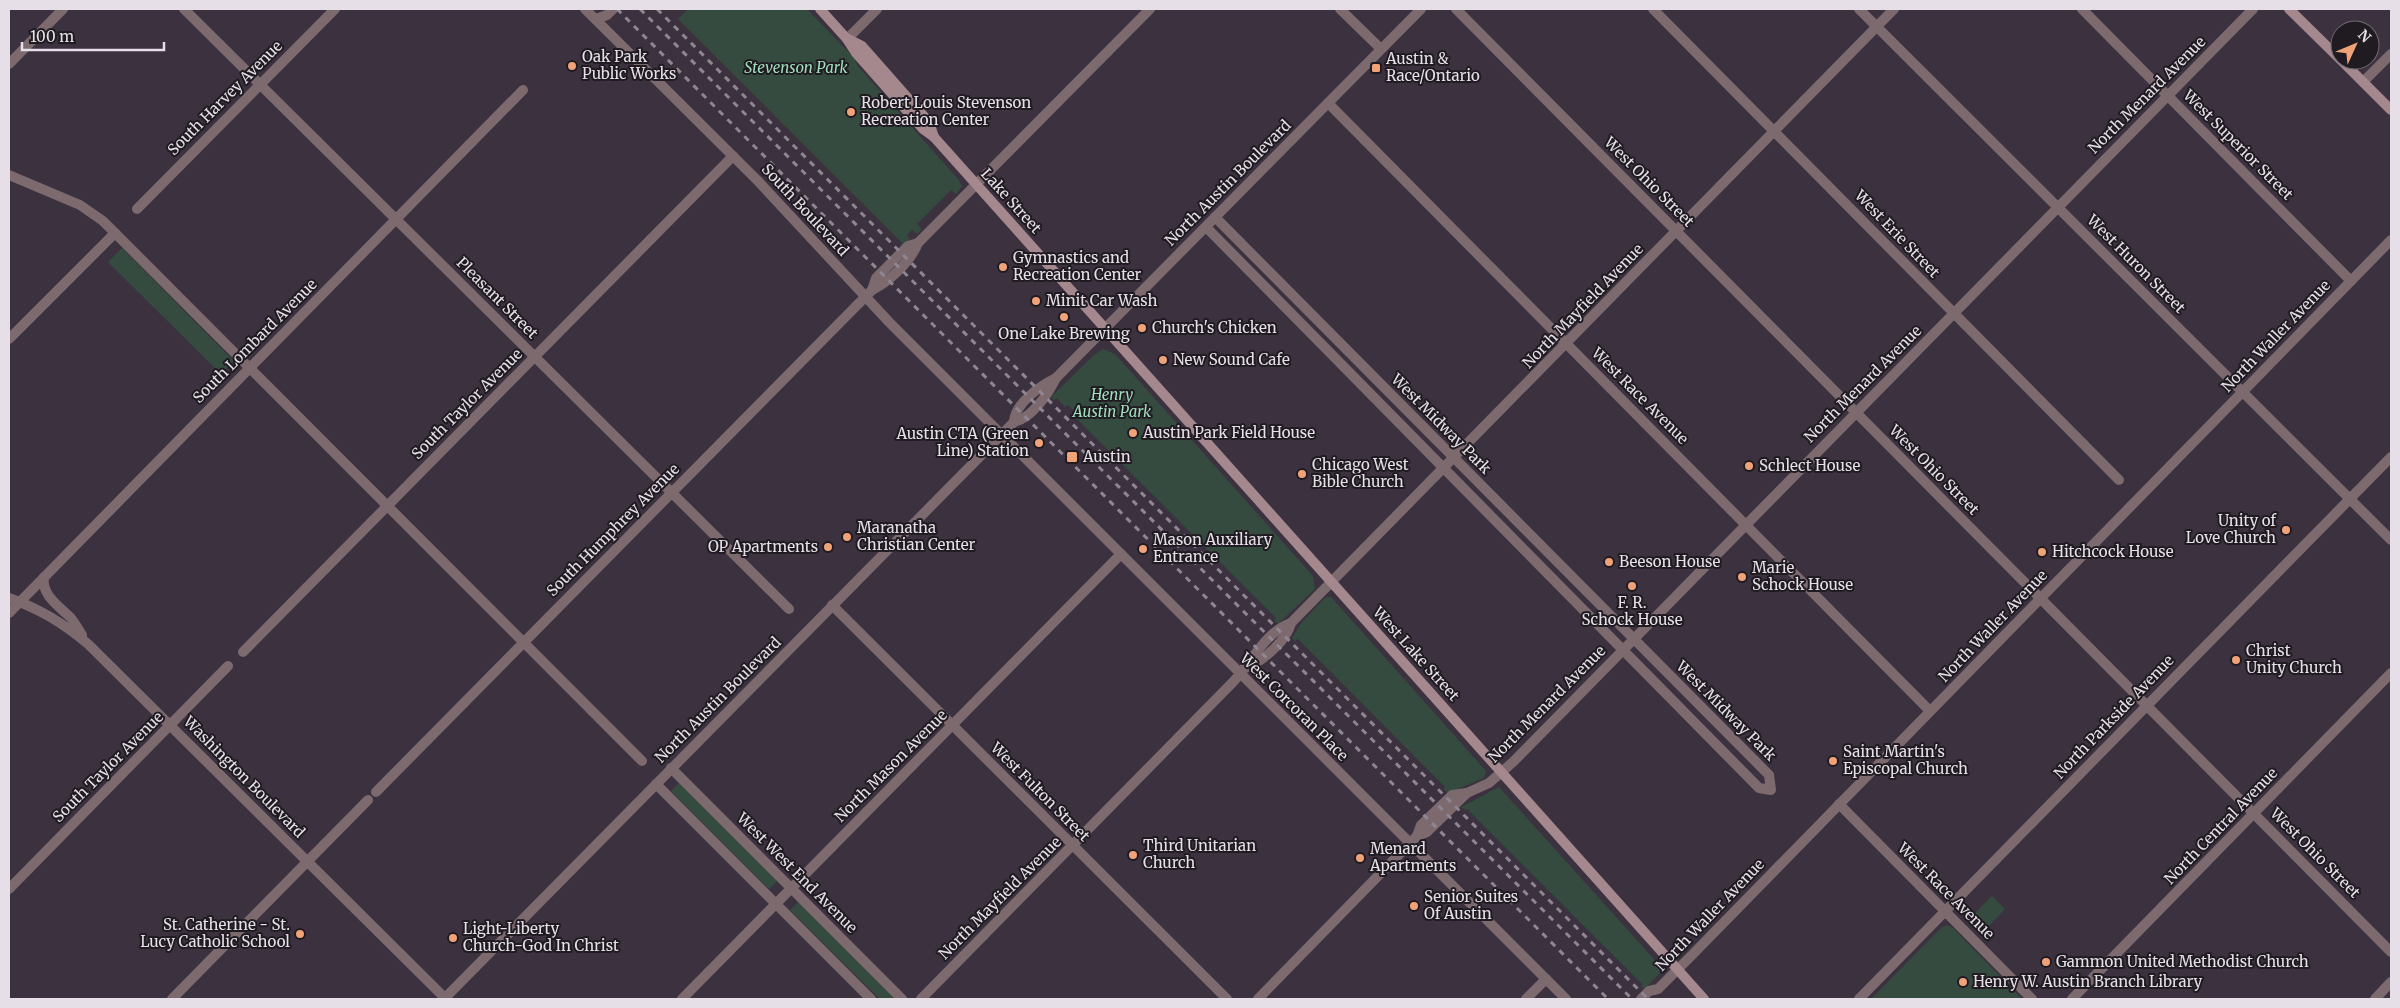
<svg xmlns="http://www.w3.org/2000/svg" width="2400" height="1008" viewBox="0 0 2400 1008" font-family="Merriweather,serif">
<rect width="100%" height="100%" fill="#3b313f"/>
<g fill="#364b3f">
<path d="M688,9H807L855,59L857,65L958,179L962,186L956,194L951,190L917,224L922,229L917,234L912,230L907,235L910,240L903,247L901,245L902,243L678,19Z"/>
<path d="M122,248L234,361L221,374L108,262Z"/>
<path d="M1103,349L1115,354L1313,576L1315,589L1278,624L1274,620L1276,618L1075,417L1077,414L1068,405L1065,407L1057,398L1054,400L1051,397L1095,354Z"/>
<path d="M1326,597H1331L1486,771L1484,778L1448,793L1444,789L1445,787L1298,639L1295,641L1292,638L1302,622Z"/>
<path d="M680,782L778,880L769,889L671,791Z"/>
<path d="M1499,787L1661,967L1659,974L1644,989L1641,986L1642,984L1467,809L1465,810L1461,807Z"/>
<path d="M1992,896L2005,909L1989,926L1975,913Z"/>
<path d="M799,901L896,999H880L790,910Z"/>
<path d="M1947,925L1953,928L2022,999H1871L1942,927Z"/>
</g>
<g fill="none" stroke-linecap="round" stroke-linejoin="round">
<g stroke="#7c6a6e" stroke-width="10">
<path d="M184,9L789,609"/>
<path d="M1340,9L1381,49"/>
<path d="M1456,9L2391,952"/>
<path d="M1653,9L2119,480"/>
<path d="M1859,9L2391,540"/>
<path d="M2082,9L2351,281"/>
<path d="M596,19L607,15L613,9"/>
<path d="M847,39L877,9"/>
<path d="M9,64L63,9"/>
<path d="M2363,82L2391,54"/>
<path d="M1328,103L1930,711"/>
<path d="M9,175L80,205L103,221L642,761"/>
<path d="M137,209L335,9"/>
<path d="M1206,227L1759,788L1771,790L1769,775L1215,217"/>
<path d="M872,290L876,278L908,246L918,243"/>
<path d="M9,339L115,233"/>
<path d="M832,605L1227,999"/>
<path d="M9,613L523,90"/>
<path d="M243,652L733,156"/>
<path d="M1248,667C1264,660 1287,640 1291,623"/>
<path d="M671,768L902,999"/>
<path d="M656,784L871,999"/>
<path d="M376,792L872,290C890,281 911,261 918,243L1150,9"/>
<path d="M1839,804L2032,999"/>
<path d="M1417,836L1421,825L1452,795L1467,793L1489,783L1513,762L2253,9"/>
<path d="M9,889L228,666"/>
<path d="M172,999L368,800"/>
<path d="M682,999L1121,554"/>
<path d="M921,999L1233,682C1251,663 1265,632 1291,623L1894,9"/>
<path d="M1258,999L1417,836L1427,832L1467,793"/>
<path d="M1526,999L1546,979"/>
<path d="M1641,999L1649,991L1658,989L1692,955L2391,240"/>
<path d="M1859,999L2391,457"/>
<path d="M2375,999L2391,982"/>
</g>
<g stroke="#7c6a6e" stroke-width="10">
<path d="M585,9L758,181L889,322L1566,999"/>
<path d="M1014,422C1015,403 1040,386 1056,378"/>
<path d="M44,577C41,595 59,606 71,618C75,623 78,629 82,635"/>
<path d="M9,598C40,609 63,623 88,644L446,999"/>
<path d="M444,999L1014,422C1032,418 1048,394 1056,378L1421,9"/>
<path d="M2072,999L2391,673"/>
</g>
<g stroke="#a4888e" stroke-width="10">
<path d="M820,9L847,39L856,53L923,129L934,137L1704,999"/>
<path d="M2289,9L2340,59"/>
<path d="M848,39L862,46L929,122L934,137"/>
<path d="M2341,60L2391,110"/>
</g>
<g stroke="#8f8692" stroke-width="3" stroke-dasharray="6 6" stroke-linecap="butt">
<path d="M617,9L1608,999"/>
<path d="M640,9L1632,999"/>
<path d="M657,9L1648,999"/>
</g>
</g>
<g fill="#f0a279" stroke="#1f1b21" stroke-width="2">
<circle cx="572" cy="66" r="5"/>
<rect x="1371" y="63" width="10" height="10" rx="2.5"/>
<circle cx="851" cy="112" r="5"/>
<circle cx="1003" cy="267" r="5"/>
<circle cx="1036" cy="301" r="5"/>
<circle cx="1064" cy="317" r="5"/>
<circle cx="1142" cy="328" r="5"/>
<circle cx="1163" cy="360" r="5"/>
<circle cx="1133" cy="433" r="5"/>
<circle cx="1039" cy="443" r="5"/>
<rect x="1066" y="451" width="12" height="12" rx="2.5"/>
<circle cx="1749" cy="466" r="5"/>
<circle cx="1302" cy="474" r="5"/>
<circle cx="2286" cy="530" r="5"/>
<circle cx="847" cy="537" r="5"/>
<circle cx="828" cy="547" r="5"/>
<circle cx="1143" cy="549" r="5"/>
<circle cx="2042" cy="552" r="5"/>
<circle cx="1609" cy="562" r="5"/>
<circle cx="1742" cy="577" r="5"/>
<circle cx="1632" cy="586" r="5"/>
<circle cx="2236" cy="660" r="5"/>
<circle cx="1833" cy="761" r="5"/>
<circle cx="1133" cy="855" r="5"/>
<circle cx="1360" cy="858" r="5"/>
<circle cx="1414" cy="906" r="5"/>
<circle cx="300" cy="934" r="5"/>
<circle cx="453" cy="938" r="5"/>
<circle cx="2046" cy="962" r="5"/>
<circle cx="1963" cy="982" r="5"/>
</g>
<g text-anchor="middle" stroke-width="4" stroke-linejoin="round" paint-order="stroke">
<g font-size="15" fill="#e6dfe8" stroke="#1f1b21" text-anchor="start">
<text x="582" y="62">Oak Park<tspan x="582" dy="17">Public Works</tspan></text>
<text x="1386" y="64">Austin &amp;<tspan x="1386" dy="17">Race/Ontario</tspan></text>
<text x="861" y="108">Robert Louis Stevenson<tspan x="861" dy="17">Recreation Center</tspan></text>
<text x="1013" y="263">Gymnastics and<tspan x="1013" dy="17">Recreation Center</tspan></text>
<text x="1046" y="306">Minit Car Wash</text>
<text x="1152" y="333">Church's Chicken</text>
<text x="1064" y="339" text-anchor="middle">One Lake Brewing</text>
<text x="1173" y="365">New Sound Cafe</text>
<text x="1143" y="438">Austin Park Field House</text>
<text x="1029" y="439" text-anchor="end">Austin CTA (Green<tspan x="1029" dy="17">Line) Station</tspan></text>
<text x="1083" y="462">Austin</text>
<text x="1312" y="470">Chicago West<tspan x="1312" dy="17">Bible Church</tspan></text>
<text x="1759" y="471">Schlect House</text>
<text x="2276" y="526" text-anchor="end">Unity of<tspan x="2276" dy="17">Love Church</tspan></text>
<text x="857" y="533">Maranatha<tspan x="857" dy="17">Christian Center</tspan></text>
<text x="1153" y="545">Mason Auxiliary<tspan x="1153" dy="17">Entrance</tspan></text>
<text x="818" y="552" text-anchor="end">OP Apartments</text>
<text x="2052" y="557">Hitchcock House</text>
<text x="1619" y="567">Beeson House</text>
<text x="1752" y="573">Marie<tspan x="1752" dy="17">Schock House</tspan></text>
<text x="1632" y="608" text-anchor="middle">F. R.<tspan x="1632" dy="17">Schock House</tspan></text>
<text x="2246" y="656">Christ<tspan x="2246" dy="17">Unity Church</tspan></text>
<text x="1843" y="757">Saint Martin's<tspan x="1843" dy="17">Episcopal Church</tspan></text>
<text x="1143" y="851">Third Unitarian<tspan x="1143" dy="17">Church</tspan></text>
<text x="1370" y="854">Menard<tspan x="1370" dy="17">Apartments</tspan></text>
<text x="1424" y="902">Senior Suites<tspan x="1424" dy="17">Of Austin</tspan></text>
<text x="290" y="930" text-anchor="end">St. Catherine - St.<tspan x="290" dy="17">Lucy Catholic School</tspan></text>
<text x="463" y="934">Light-Liberty<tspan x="463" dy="17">Church-God In Christ</tspan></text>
<text x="2056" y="967">Gammon United Methodist Church</text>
<text x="1973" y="987">Henry W. Austin Branch Library</text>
</g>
<g font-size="15" font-style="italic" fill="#9fdfbc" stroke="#1f1b21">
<text x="796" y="73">Stevenson Park</text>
<text x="1112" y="400">Henry<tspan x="1112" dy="17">Austin Park</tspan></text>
</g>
<g font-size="15" fill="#e6dfe8" stroke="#1f1b21">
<text transform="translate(2147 95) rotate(-45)" y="5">North Menard Avenue</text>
<text transform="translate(225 98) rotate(-45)" y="5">South Harvey Avenue</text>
<text transform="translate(2238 145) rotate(45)" y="5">West Superior Street</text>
<text transform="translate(1649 182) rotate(45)" y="5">West Ohio Street</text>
<text transform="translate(1228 183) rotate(-45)" y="5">North Austin Boulevard</text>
<text transform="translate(1011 201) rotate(48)" y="5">Lake Street</text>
<text transform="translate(805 210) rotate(47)" y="5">South Boulevard</text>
<text transform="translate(1897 234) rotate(46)" y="5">West Erie Street</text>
<text transform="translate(2136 264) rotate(45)" y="5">West Huron Street</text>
<text transform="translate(497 298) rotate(45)" y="5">Pleasant Street</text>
<text transform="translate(1583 306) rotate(-46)" y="5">North Mayfield Avenue</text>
<text transform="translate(2276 336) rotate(-46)" y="5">North Waller Avenue</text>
<text transform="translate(255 341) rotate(-45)" y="5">South Lombard Avenue</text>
<text transform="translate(1863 384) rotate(-45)" y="5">North Menard Avenue</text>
<text transform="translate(1640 396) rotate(45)" y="5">West Race Avenue</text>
<text transform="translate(467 404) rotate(-45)" y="5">South Taylor Avenue</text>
<text transform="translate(1441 424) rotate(45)" y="5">West Midway Park</text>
<text transform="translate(1934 470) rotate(45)" y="5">West Ohio Street</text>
<text transform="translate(613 530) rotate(-45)" y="5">South Humphrey Avenue</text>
<text transform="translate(1993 626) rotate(-46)" y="5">North Waller Avenue</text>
<text transform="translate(1416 654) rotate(48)" y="5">West Lake Street</text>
<text transform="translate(718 700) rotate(-45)" y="5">North Austin Boulevard</text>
<text transform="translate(1547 704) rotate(-45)" y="5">North Menard Avenue</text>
<text transform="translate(1294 707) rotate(45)" y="5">West Corcoran Place</text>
<text transform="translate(1726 711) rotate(45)" y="5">West Midway Park</text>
<text transform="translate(2114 717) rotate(-46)" y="5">North Parkside Avenue</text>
<text transform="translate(891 766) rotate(-45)" y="5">North Mason Avenue</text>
<text transform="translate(108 767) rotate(-45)" y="5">South Taylor Avenue</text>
<text transform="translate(244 777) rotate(45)" y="5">Washington Boulevard</text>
<text transform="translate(1040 792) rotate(45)" y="5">West Fulton Street</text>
<text transform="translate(2221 826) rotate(-46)" y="5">North Central Avenue</text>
<text transform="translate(2315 853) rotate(45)" y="5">West Ohio Street</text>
<text transform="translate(797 873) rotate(45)" y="5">West West End Avenue</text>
<text transform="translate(1946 891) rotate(45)" y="5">West Race Avenue</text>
<text transform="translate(1000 898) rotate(-45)" y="5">North Mayfield Avenue</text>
<text transform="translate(1710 915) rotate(-46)" y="5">North Waller Avenue</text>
</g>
</g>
<rect width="2400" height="1008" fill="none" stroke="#e6dfe8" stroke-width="20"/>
<g transform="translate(2355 45) rotate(46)"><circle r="24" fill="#1f1b21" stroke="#6f6971"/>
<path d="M0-4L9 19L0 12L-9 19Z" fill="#f0a279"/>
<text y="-8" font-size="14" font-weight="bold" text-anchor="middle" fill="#e6dfe8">N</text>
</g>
<path d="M22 42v8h142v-8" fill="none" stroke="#e6dfe8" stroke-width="2.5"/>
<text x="30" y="42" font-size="15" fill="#e6dfe8" stroke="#1f1b21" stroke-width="4" paint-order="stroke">100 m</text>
</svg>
